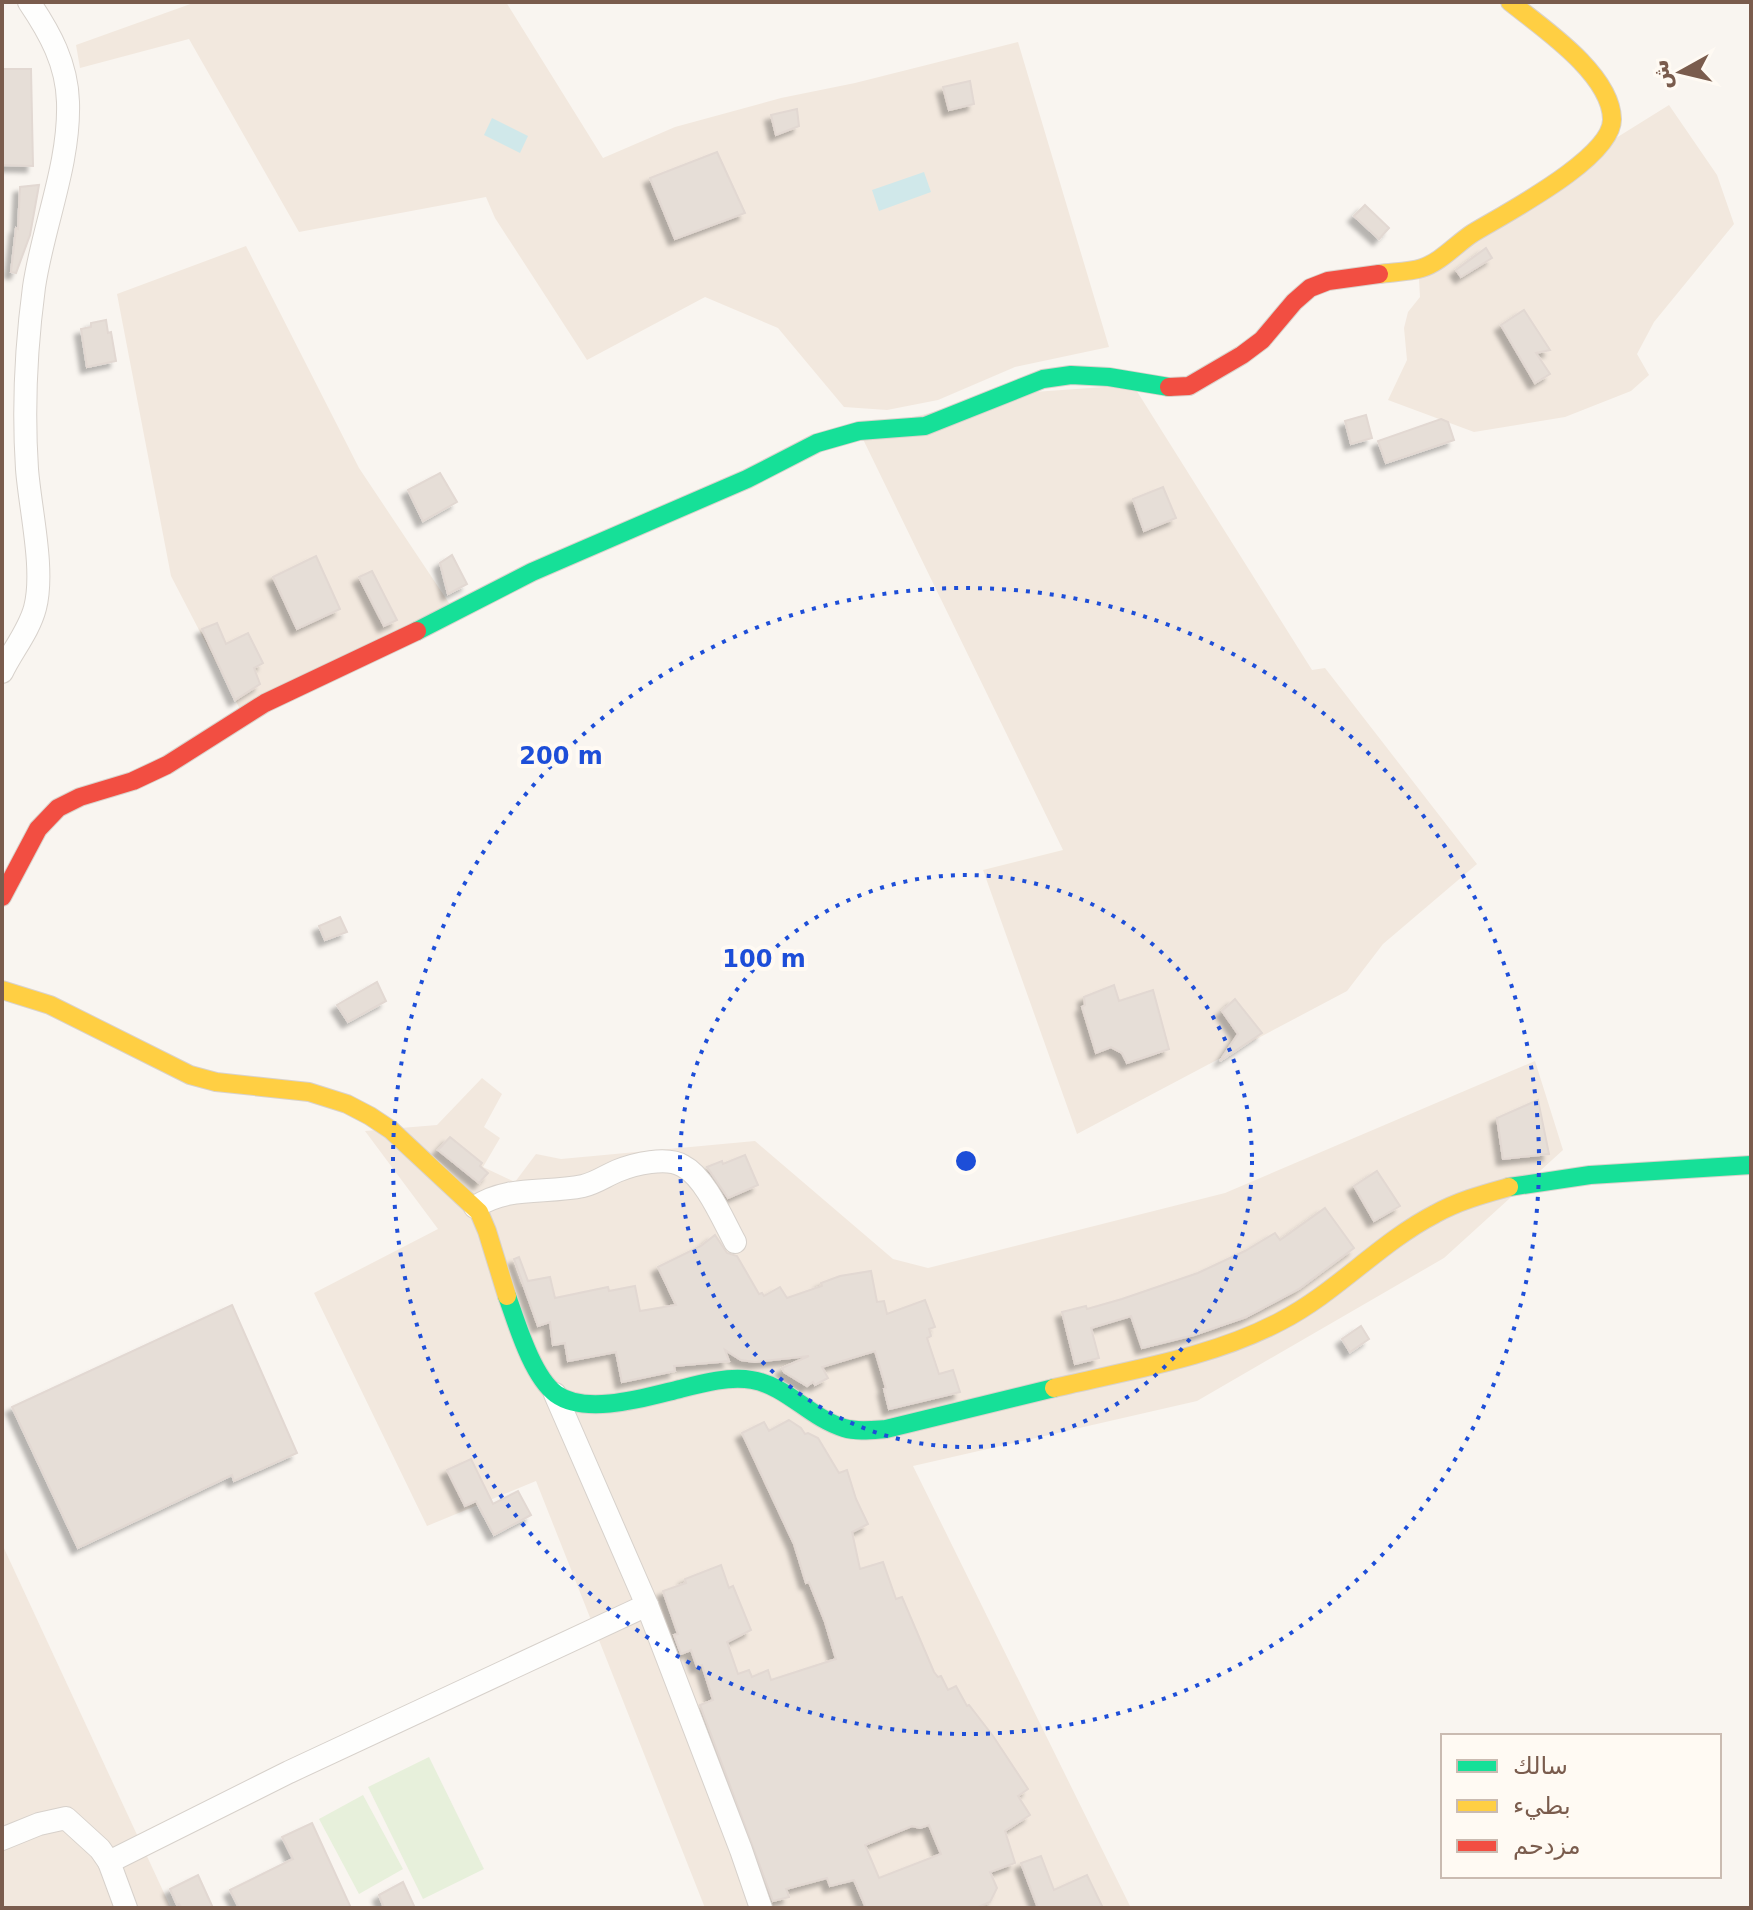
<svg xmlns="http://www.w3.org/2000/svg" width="1753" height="1910" viewBox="0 0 1753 1910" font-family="'DejaVu Sans',Cairo,sans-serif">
<defs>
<filter id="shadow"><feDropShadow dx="-6" dy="6" stdDeviation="2" flood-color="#0004"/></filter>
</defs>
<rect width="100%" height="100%" fill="#f9f5f0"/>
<g fill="#f2e8de">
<path d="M196,2H506L603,158L675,127L781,98L855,83L1018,42L1109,347L1015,367L938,400L887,410L844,407L778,328L705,297L587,360L495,218L486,197L299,232L189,39L80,68L76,45Z"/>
<path d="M1669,105L1717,175L1734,224L1654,322L1637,354L1649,375L1631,391L1565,417L1474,432L1388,400L1407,360L1404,328L1408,312L1420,297L1419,279L1608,143Z"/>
<path d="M246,246L359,468L455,612L243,715L171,576L117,294Z"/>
<path d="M1133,385L1312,670L1325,668L1477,864L1383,944L1347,991L1077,1134L983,870L1063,850L859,431L1004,394Z"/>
<path d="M1535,1061L1563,1150L1444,1258L1197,1401L913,1466L1131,1908H705L536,1481L427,1526L314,1293L438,1229L365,1131L437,1125L482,1078L502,1094L484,1127L500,1138L483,1167L515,1182L536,1154L561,1159L755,1141L893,1259L928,1268L1225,1193Z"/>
<path d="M2,1544L171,1908H2Z"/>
</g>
<g fill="#e7f0db">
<path d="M429,1757L484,1869L423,1899L368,1787Z"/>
<path d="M363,1795L403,1869L359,1894L319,1819Z"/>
</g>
<g fill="#d0e8ea">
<path d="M492,118L528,136L520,153L484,135Z"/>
<path d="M924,172L931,192L879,211L872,190Z"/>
</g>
<g fill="#e6ded7" stroke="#e2d8d2" stroke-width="2" fill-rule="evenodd" filter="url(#shadow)">
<path d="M2,69H31L33,166L2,165Z"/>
<path d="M970,81L974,104L949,110L943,87Z"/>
<path d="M797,109L799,126L776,135L771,115Z"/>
<path d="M717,152L745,213L675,239L650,178Z"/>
<path d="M39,185L30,235L16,273L11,272L16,228L18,229L20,187Z"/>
<path d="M1365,205L1389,228L1379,239L1354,216Z"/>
<path d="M1486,248L1492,258L1461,277L1456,270Z"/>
<path d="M1524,310L1550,350L1536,353L1550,374L1535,383L1501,325Z"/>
<path d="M106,320L108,333L111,332L116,361L87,367L81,329L91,327V323Z"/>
<path d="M1366,415L1372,438L1351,444L1345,421Z"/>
<path d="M1441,419L1448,422L1454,440L1386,463L1378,441Z"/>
<path d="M440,473L457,502L423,521L408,490Z"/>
<path d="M1163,487L1176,518L1144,531L1133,499Z"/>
<path d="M452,555L467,584L448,594L440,563Z"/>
<path d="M316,556L340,609L297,629L273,577Z"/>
<path d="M372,571L397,620L384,626L359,577Z"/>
<path d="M217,623L226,644L248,633L263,663L254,668L260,684L235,700L202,629Z"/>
<path d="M340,917L347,932L325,940L319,926Z"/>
<path d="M377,982L386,1001L348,1022L337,1005Z"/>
<path d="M1114,985L1119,1001L1153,990L1169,1049L1127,1063L1122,1053L1111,1047L1096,1053L1082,1007L1085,1005L1084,997Z"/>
<path d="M1235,999L1262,1033L1220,1061L1238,1034L1222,1011Z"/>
<path d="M1538,1100L1549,1154L1503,1159L1497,1118Z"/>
<path d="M450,1137L482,1163L480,1166L488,1173L479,1183L438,1150Z"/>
<path d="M745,1155L758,1185L728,1198L707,1167L722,1161L723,1164Z"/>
<path d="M1377,1171L1400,1206L1374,1221L1354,1186Z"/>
<path d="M1325,1208L1354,1248L1299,1289L1246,1317L1194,1335L1142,1348L1131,1316L1091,1328L1099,1358L1075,1364L1062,1312L1086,1306L1087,1309L1122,1299L1198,1273L1245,1251L1275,1233L1280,1240Z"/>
<path d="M715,1235L727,1253L737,1256L759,1294L762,1293L764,1296L780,1287L787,1298L822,1286L821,1283L840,1276L871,1271L877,1302L884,1301L887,1314L925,1300L935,1327L929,1329L931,1336L927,1338L939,1374L953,1370L960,1392L889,1409L884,1389L886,1388L875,1351L822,1367L828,1378L815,1385L813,1382L807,1386L784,1372L782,1368L809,1356L755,1362L741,1360L725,1350L729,1361L674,1366L675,1371L622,1382L616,1352L568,1361L565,1343L553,1345L550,1322L538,1326L514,1259L519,1257L528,1281L550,1277L555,1298L608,1287L609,1291L635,1286L640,1311L676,1305L658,1267L701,1246Z"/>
<path d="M232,1305L297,1453L234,1481L232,1475L78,1548L12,1407Z"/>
<path d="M1361,1326L1369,1339L1350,1352L1342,1339Z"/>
<path d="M789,1420L801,1428L805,1434L808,1433L818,1438L839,1473L847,1470L856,1499L868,1524L852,1532L860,1569L883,1562L896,1599L902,1597L934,1672L938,1677L941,1676L948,1690L956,1686L967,1706L969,1705L993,1736L1028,1789L1018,1796L1030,1815L1005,1831L1015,1863L990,1872L997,1888L990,1902L976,1908H866L854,1880L830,1886L827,1878L786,1889L789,1897L773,1901L700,1705L713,1700L702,1665L697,1667L691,1650L681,1654L674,1635L678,1634L663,1591L686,1583L685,1579L721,1565L729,1588L733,1586L751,1630L727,1642L738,1674L749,1670L752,1677L768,1670L771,1680L836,1659L825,1622L809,1582L806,1583L794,1544L742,1433L764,1422L769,1431ZM929,1825L941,1854L879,1878L865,1845L912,1826L920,1828Z"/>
<path d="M471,1459L493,1504L518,1491L531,1515L494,1535L476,1501L465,1506L447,1470Z"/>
<path d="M312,1823L351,1908H239L230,1890L293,1859L282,1837Z"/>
<path d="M1041,1856L1054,1890L1087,1875L1103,1908H1038L1021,1863Z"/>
<path d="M198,1875L213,1908H182L179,1904L177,1905L170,1889Z"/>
<path d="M403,1882L415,1908H384L379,1895Z"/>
</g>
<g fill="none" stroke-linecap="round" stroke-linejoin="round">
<defs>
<g id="street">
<path d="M2,672C12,651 29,631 35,608C45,570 30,509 27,469C23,408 26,347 34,287C43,226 70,164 68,102C67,64 50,33 29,2"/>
<path d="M475,1207C509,1185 545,1194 583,1186C596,1183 605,1176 617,1171C634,1164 667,1156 683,1166C705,1177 723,1220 735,1242"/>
<path d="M647,1605L741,1850L761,1908"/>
<path d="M2,1839L39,1824L66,1818L100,1849L109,1862L289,1772L647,1605L555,1394"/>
<path d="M109,1862L126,1908"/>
</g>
<g id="fast">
<path d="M417,631L532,572L747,479L817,443L859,431L925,426L1043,379L1071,375L1109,377L1169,387"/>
<path d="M1509,1187L1590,1175L1751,1165"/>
<path d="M507,1296C517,1324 532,1376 556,1394C586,1416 647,1397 680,1389C703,1383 729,1376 752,1380C787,1386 810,1418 844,1428C857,1432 872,1430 886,1429L1054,1388"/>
</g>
<g id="slow">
<path d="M1379,274C1393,272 1409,272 1422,268C1441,262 1456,244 1473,233C1504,214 1613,158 1612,119C1611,74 1543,28 1510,2"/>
<path d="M2,990L50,1005L190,1075L216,1082L309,1092L347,1104L370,1116L391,1130L479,1212L487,1231L507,1296"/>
<path d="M1054,1388C1129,1370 1211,1358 1281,1321C1337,1292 1379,1243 1435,1214C1458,1201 1484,1194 1509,1187"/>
</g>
<g id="jam">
<path d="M1169,387L1189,386L1242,355L1262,340L1294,302L1310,288L1328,281L1379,274"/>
<path d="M2,897L38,829L58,808L80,797L133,781L167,765L265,703L417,631"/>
</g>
</defs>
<use href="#street" stroke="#d7d1cb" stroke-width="24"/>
<use href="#fast" stroke="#d9d2cb" stroke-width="20"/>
<use href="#slow" stroke="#d9d2cb" stroke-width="20"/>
<use href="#jam" stroke="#d9d2cb" stroke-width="20"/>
<use href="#street" stroke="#fefefd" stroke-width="22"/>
<use href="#fast" stroke="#16e098" stroke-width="18"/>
<use href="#slow" stroke="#ffcf43" stroke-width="18"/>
<use href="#jam" stroke="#f24e42" stroke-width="18"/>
</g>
<g fill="none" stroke="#1d4ed8" stroke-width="4" stroke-dasharray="4 8">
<circle cx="966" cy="1161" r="286"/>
<circle cx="966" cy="1161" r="573"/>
</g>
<circle cx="966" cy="1161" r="12" fill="#1d4ed8" stroke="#fffaf3" stroke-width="4"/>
<g font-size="24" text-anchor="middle" font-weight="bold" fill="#1d4ed8" stroke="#fffaf3" stroke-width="8" stroke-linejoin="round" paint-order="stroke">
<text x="561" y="764">200 m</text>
<text x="764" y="967">100 m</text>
</g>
<rect width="1753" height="1910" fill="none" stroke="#7a5c4d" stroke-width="8"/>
<rect x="1441" y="1734" width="280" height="144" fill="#fffaf3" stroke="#cabbb1" stroke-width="2"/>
<rect x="1457" y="1760" width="40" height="12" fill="#16e098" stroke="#cabbb1" stroke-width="2"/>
<text x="1513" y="1774" font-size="24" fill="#7a5c4d">سالك</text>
<rect x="1457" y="1800" width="40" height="12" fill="#ffcf43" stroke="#cabbb1" stroke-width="2"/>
<text x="1513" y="1814" font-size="24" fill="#7a5c4d">بطيء</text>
<rect x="1457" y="1840" width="40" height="12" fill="#f24e42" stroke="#cabbb1" stroke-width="2"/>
<text x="1513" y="1854" font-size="24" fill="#7a5c4d">مزدحم</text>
<g transform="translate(1681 72) rotate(262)" stroke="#fffaf3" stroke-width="6" paint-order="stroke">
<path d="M0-6L14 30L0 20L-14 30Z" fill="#7a5c4d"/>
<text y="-12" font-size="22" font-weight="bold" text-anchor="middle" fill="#7a5c4d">ش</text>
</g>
</svg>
